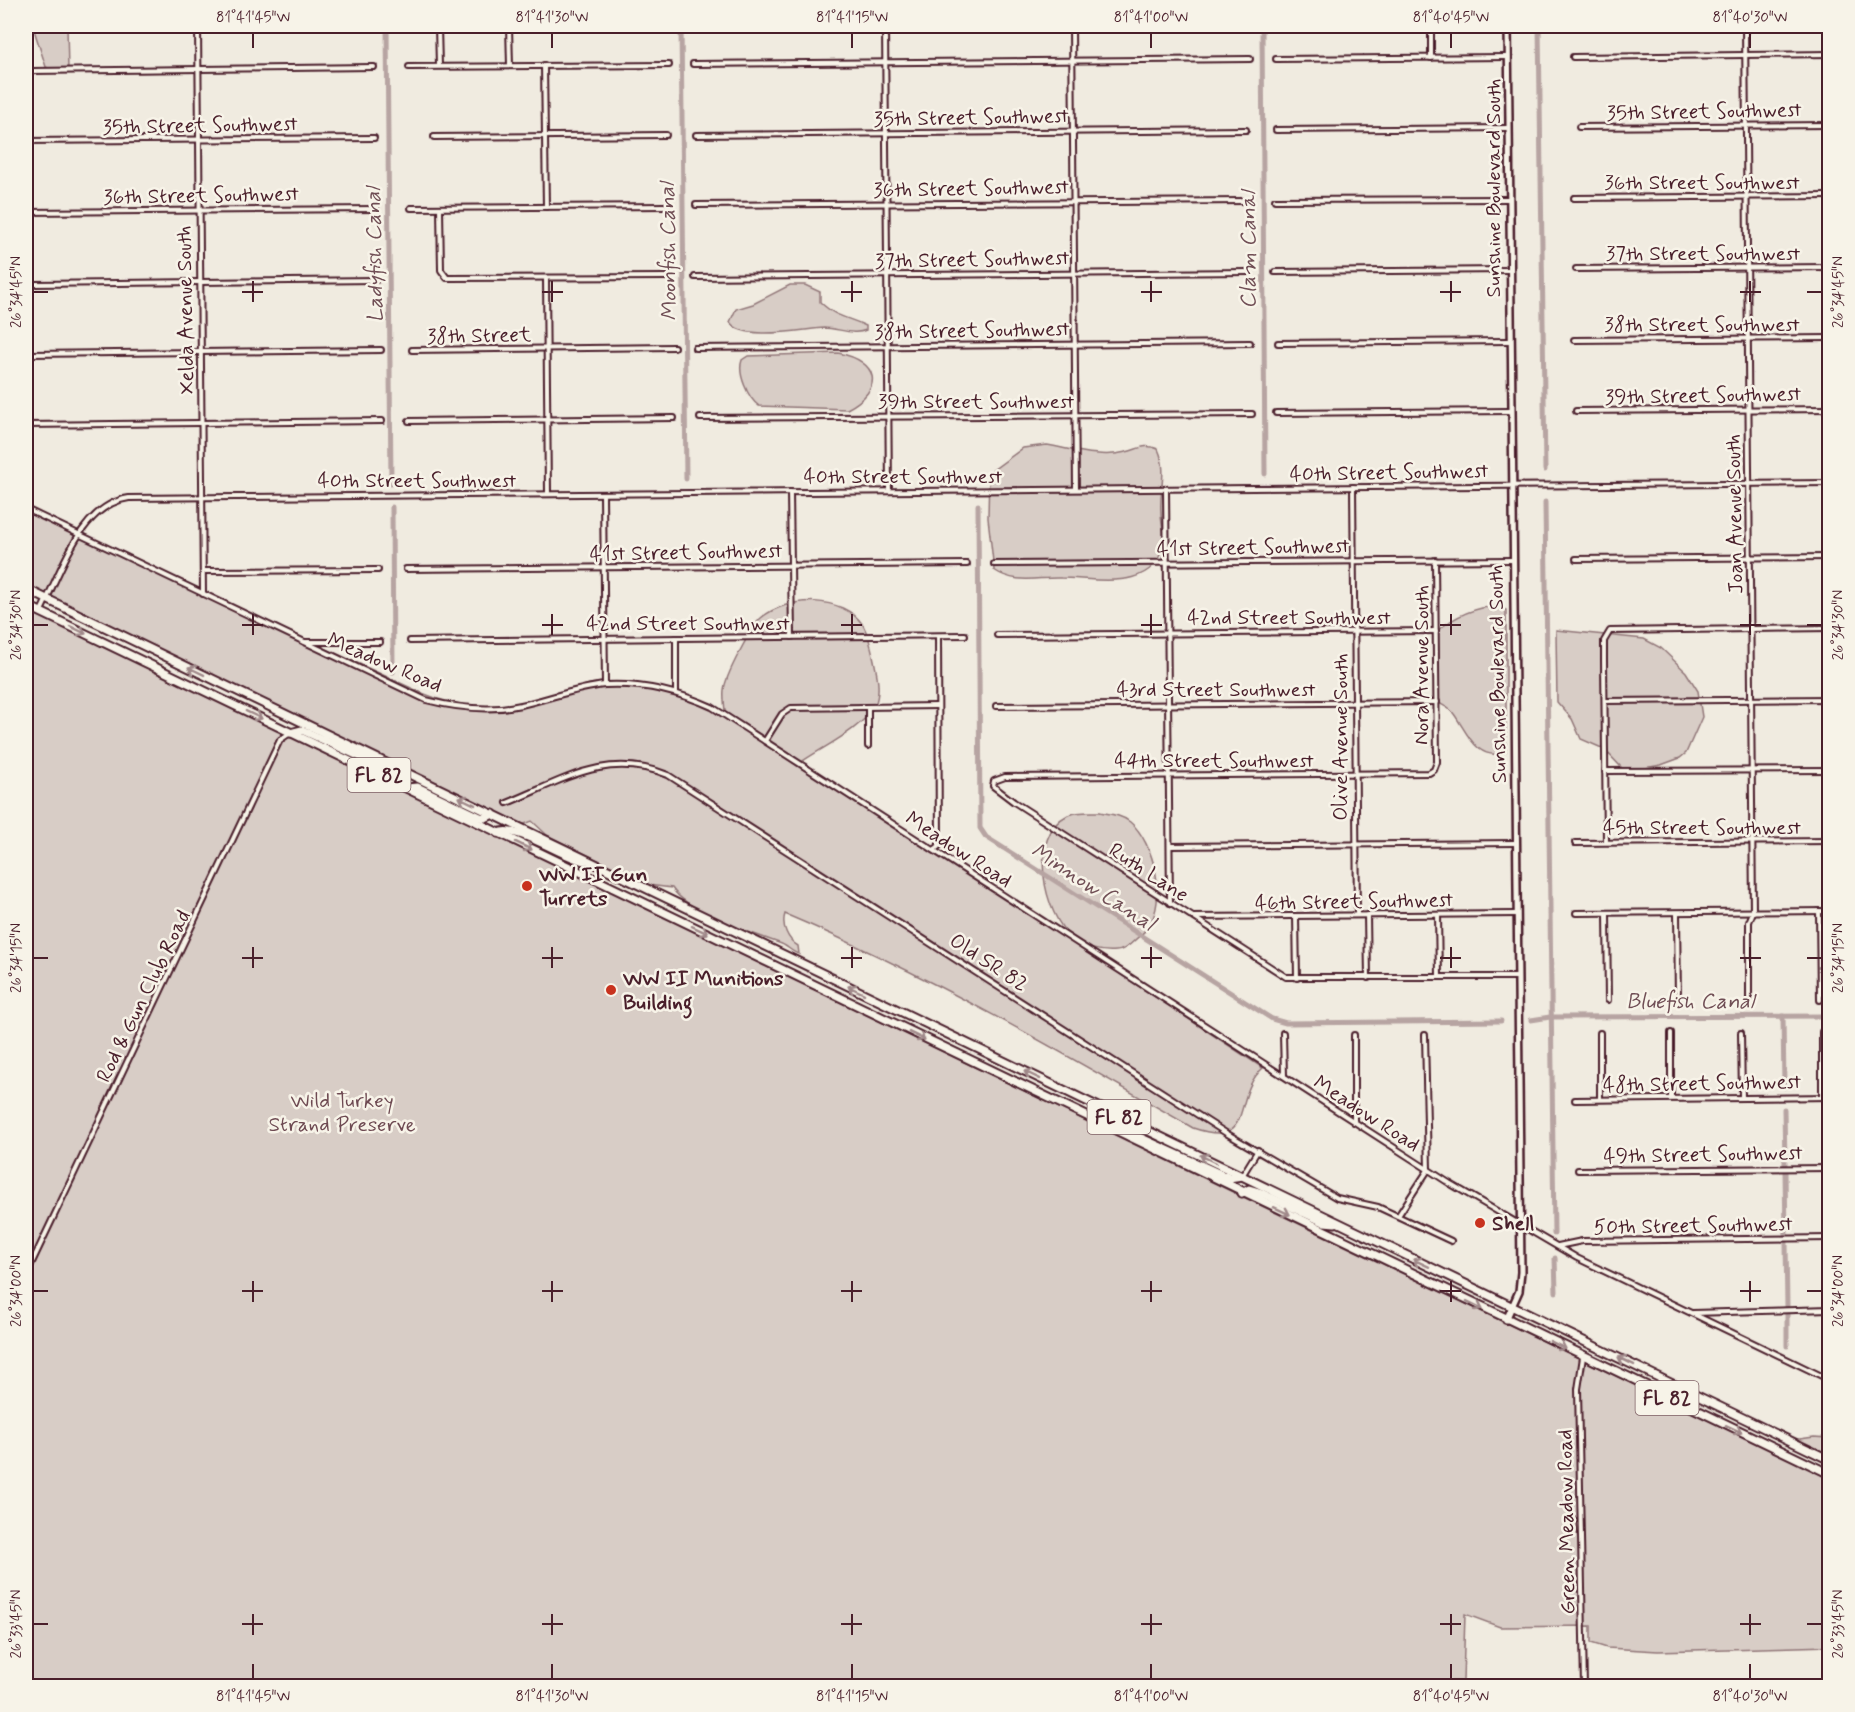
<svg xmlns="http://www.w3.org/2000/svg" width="1855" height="1712" viewBox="0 0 1855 1712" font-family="Mynerve,sans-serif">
<rect width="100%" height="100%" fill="#f0ebe0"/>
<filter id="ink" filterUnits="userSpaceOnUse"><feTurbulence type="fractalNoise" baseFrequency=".0167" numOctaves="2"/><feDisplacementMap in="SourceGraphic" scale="12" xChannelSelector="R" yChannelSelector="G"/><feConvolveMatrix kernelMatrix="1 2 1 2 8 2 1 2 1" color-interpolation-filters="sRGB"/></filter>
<g filter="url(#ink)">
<g fill="#d8cdc6" stroke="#917678" stroke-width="1.5">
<path d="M29,26H67L68,71L60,72L46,67L34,30Z"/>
<path d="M790,285H805L820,292V302C838,319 846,316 866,326V330C854,336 838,328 824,328C804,329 742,342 730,322L736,309L753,304Z"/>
<path d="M838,353C879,361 885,389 847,409L759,406C748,398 737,374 742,360L748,356Z"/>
<path d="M1047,445C1071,449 1101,459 1126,452C1139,449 1145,443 1158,449C1168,471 1159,489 1161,512C1161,523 1165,532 1163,544C1155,593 1095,578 1061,578C1037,577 1016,585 994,570L988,518L989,473L1023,448Z"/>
<path d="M26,510L422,693C466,712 507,709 552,697C567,693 582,684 596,683C642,679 686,690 725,713C725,706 723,698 724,690C725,677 751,627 761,618C788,595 843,595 863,625C868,634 872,650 874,660C877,674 881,691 875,705C864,728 821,748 800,763L1263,1068C1230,1097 1257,1150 1193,1128C1060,1051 927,974 785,914C781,926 788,940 798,946L799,954C791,952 787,945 779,943C751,933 687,912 672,888L648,885L547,835L532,821L522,825L26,586Z"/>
<path d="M1498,606L1506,610V752C1477,763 1467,732 1454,714C1451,709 1444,706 1439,703L1437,631C1455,616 1474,607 1498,606Z"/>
<path d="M26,608L1241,1196L1829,1478V1646L1658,1651L1607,1648L1591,1643V1626L1500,1627L1465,1614L1463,1681L1161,1686H26Z"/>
<path d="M1556,630L1644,639L1661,648L1686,672L1698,691L1702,717L1686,753L1680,758L1661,765L1634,770L1622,768L1604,749L1581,739L1572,719L1557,702Z"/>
<path d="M1100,812C1110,814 1121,815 1130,822C1154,842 1168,900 1148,927C1145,932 1139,936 1135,940C1130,945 1123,951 1116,951C1101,952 1085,948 1073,939C1043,915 1027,835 1068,815C1077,811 1090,812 1100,812Z"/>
<path d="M1814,1437L1829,1438V1457L1793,1440Z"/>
</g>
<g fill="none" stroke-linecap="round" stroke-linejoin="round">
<g stroke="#b7a4a2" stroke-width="5">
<path d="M387,26L391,484"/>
<path d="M681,26L686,479"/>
<path d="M1262,26L1265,474"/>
<path d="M1539,26L1545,470"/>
<path d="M1545,502L1554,1234"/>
<path d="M978,505L980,828L986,837L1272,1019L1286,1023L1501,1021"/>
<path d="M392,507L393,672"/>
<path d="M1783,1016L1784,1087"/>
<path d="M1531,1020L1550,1017L1830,1016"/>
<path d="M1784,1109L1785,1164"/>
<path d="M1785,1172L1786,1235"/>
<path d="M1786,1243L1787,1306"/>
<path d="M1555,1258L1556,1292"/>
<path d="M1787,1314V1346"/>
</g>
<defs>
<g id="minor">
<path d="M198,26L203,594"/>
<path d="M438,26L439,66"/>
<path d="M509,26L510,66"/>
<path d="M885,26L889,491"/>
<path d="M1072,26L1076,489"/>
<path d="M1431,26V58"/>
<path d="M1745,26L1753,912L1749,922V1001"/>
<path d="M1573,57L1830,54"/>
<path d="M1276,59L1508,57"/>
<path d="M693,64L1250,59"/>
<path d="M544,65L546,207"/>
<path d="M409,67L669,65"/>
<path d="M33,71L374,67"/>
<path d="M1579,127L1830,125"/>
<path d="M1276,130L1509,128"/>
<path d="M696,135L1246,130"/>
<path d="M434,137L666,135"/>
<path d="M26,141L374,138"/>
<path d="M1574,198L1830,196"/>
<path d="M1275,200L1509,199"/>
<path d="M696,205L1246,201"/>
<path d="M411,208L665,206"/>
<path d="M440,208L441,270L447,278L667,277"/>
<path d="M26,212L376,209"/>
<path d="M1576,269L1830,267"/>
<path d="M1275,272L1510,270"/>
<path d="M695,277L1248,272"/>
<path d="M546,278L548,494"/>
<path d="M35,284L376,280"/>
<path d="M1574,340L1830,338"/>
<path d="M1278,343L1510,341"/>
<path d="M695,348L1250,343"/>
<path d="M412,350L674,347"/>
<path d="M31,354L381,350"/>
<path d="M1576,411L1830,409"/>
<path d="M1276,413L1511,411"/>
<path d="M700,418L1252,414"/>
<path d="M409,421L674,418"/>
<path d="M26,425L382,421"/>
<path d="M1353,487L1357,915"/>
<path d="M1166,489L1170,903"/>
<path d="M790,492L792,637"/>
<path d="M603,494L605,685"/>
<path d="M26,509L426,700C457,708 489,712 521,705C549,699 576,688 605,685C642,683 679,692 712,707L1449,1183L1577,1258L1830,1380"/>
<path d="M1576,559L1830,557"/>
<path d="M1435,560L1437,762L1434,770L1429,773L1005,777L994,781L993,786L1014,802L1286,977H1516"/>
<path d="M994,564L1512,560"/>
<path d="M406,569L967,564"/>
<path d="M203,571L378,570"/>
<path d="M41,611C61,572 80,505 129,498L1830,483"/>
<path d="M997,635L1436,631"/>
<path d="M410,641L965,635"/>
<path d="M305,642H380"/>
<path d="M676,693V638"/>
<path d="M1605,701L1830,699"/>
<path d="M996,706L1437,702"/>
<path d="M868,707V746"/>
<path d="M765,741L782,714L791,708L938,706"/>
<path d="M1605,771L1830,770"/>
<path d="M507,803C562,781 606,750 668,775L1226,1133L1337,1198L1378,1207L1451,1241"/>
<path d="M1606,842L1604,661V641L1610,631L1830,628"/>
<path d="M1575,843L1830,841"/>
<path d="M1170,846L1515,843"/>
<path d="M934,850L939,846L938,636"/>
<path d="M1819,911L1820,1000"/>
<path d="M1576,913L1830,911"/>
<path d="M1607,913L1608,1000"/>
<path d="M1677,913L1678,1000"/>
<path d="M1367,915L1368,978"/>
<path d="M1438,915L1439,977"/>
<path d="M1296,916L1297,978"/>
<path d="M1192,917L1516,914"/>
<path d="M1822,1032V1097"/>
<path d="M1283,1033L1284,1076"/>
<path d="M1600,1033V1099"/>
<path d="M1671,1033V1098"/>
<path d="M1741,1033L1742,1098"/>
<path d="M1575,1100L1830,1097"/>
<path d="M1354,1122V1035"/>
<path d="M1578,1170L1830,1168"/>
<path d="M1242,1176L1258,1150"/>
<path d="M1398,1216L1428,1170L1425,1035"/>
<path d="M1558,1246L1582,1241L1830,1238"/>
<path d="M26,1275L280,740L290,733"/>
<path d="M1693,1313L1830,1309"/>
<path d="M1583,1357L1578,1389L1584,1686"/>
</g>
<path id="tertiary" d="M1506,1320L1519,1291L1521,1272L1508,26"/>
<g id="trunk">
<path d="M26,589L1830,1460"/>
<path d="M26,605L1830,1474"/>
<path d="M290,733L302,730L376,764L389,766"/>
<path d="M407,788L417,787L480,817L485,818L493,814"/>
<path d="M498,833C517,824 562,857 584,861"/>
<path d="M1129,1136L1139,1137L1229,1178L1242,1176"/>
<path d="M1242,1193L1249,1189L1259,1192L1324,1222L1335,1223"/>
</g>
</defs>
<use href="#minor" stroke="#4a1f2b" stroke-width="8"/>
<use href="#tertiary" stroke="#4a1f2b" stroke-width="10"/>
<use href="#trunk" stroke="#4a1f2b" stroke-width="11"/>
<use href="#minor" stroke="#f7f3e8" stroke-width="4"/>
<use href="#tertiary" stroke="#f7f3e8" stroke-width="5"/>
<use href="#trunk" stroke="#f7f3e8" stroke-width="7"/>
</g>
<defs><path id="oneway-shaft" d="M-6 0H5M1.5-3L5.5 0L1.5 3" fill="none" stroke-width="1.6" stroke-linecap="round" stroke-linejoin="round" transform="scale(1.5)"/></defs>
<g stroke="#a0898a">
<use href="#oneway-shaft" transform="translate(78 630) rotate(26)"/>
<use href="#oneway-shaft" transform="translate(196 671) rotate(-154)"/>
<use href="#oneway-shaft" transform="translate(254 715) rotate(26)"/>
<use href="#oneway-shaft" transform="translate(467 801) rotate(-154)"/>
<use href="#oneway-shaft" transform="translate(524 846) rotate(26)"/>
<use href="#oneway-shaft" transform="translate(700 930) rotate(25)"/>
<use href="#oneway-shaft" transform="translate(856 990) rotate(-154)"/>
<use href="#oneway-shaft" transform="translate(917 1036) rotate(26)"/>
<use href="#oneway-shaft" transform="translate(1032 1075) rotate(-154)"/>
<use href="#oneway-shaft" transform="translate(1208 1159) rotate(-154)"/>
<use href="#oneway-shaft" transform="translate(1282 1211) rotate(25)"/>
<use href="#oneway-shaft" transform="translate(1421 1263) rotate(-155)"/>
<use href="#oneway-shaft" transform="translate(1475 1305) rotate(26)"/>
<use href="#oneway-shaft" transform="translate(1558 1345) rotate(26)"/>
<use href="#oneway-shaft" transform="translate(1626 1361) rotate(-154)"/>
<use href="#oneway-shaft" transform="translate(1734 1429) rotate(25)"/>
</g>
</g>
<path fill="none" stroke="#4a1f2b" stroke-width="2" d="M253,33V48M552,33V48M852,33V48M1151,33V48M1451,33V48M1750,33V48M253,281V302M552,281V302M852,281V302M1151,281V302M1451,281V302M1750,281V302M33,292H48M242,292H263M542,292H563M841,292H862M1141,292H1162M1440,292H1461M1740,292H1761M1807,292H1822M253,614V635M552,614V635M852,614V635M1151,614V635M1451,614V635M1750,614V635M33,625H48M242,625H263M542,625H563M841,625H862M1141,625H1162M1440,625H1461M1740,625H1761M1807,625H1822M253,947V968M552,947V968M852,947V968M1151,947V968M1451,947V968M1750,947V968M33,958H48M242,958H263M542,958H563M841,958H862M1141,958H1162M1440,958H1461M1740,958H1761M1807,958H1822M253,1281V1302M552,1281V1302M852,1281V1302M1151,1281V1302M1451,1281V1302M1750,1281V1302M33,1291H48M242,1291H263M542,1291H563M841,1291H862M1141,1291H1162M1440,1291H1461M1740,1291H1761M1807,1291H1822M253,1614V1635M552,1614V1635M852,1614V1635M1151,1614V1635M1451,1614V1635M1750,1614V1635M33,1624H48M242,1624H263M542,1624H563M841,1624H862M1141,1624H1162M1440,1624H1461M1740,1624H1761M1807,1624H1822M253,1664V1679M552,1664V1679M852,1664V1679M1151,1664V1679M1451,1664V1679M1750,1664V1679"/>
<g fill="#c8321e" stroke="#f7f3e8" stroke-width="2">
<circle cx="527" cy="886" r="6"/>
<circle cx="611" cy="990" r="6"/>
<circle cx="1480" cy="1223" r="6"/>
</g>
<g text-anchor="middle" stroke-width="5" stroke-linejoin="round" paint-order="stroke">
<g fill="#f7f3e8" stroke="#7e5f64" stroke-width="1.5">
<rect x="347.5" y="758" width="63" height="34" rx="4.5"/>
<rect x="1087.5" y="1100" width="63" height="34" rx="4.5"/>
<rect x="1635.5" y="1381" width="63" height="34" rx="4.5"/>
</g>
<g font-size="20" font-weight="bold" fill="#4a1f2b">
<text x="379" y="782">FL 82</text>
<text x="1119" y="1124">FL 82</text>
<text x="1667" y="1405">FL 82</text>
</g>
<g font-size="21" fill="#4a1f2b" stroke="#f7f3e8">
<text transform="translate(1704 111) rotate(-1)" y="7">35th Street Southwest</text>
<text transform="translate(971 117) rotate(-1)" y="7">35th Street Southwest</text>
<text transform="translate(200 125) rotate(-1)" y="7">35th Street Southwest</text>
<text x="1702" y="189">36th Street Southwest</text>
<text transform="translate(971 188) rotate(-1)" y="7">36th Street Southwest</text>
<text transform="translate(1493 188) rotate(-90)" y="7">Sunshine Boulevard South</text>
<text transform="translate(201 195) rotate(-1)" y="7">36th Street Southwest</text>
<text x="1703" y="260">37th Street Southwest</text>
<text transform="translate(972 259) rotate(-1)" y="7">37th Street Southwest</text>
<text transform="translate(185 310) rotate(-91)" y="7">Xelda Avenue South</text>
<text x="1702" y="331">38th Street Southwest</text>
<text transform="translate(972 330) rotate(-1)" y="7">38th Street Southwest</text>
<text transform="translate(479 335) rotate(-1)" y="7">38th Street</text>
<text transform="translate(1703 395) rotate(-1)" y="7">39th Street Southwest</text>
<text x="976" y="408">39th Street Southwest</text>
<text transform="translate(1389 472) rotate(-1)" y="7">40th Street Southwest</text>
<text x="903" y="483">40th Street Southwest</text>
<text x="417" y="487">40th Street Southwest</text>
<text transform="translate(1734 514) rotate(-91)" y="7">Joan Avenue South</text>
<text transform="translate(1253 547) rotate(-1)" y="7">41st Street Southwest</text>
<text transform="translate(686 552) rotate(-1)" y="7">41st Street Southwest</text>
<text x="1289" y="624">42nd Street Southwest</text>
<text x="688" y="630">42nd Street Southwest</text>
<text transform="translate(385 662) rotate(23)" y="7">Meadow Road</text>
<text transform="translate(1421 665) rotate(-90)" y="7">Nora Avenue South</text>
<text transform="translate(1497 674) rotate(-91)" y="7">Sunshine Boulevard South</text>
<text x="1216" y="696">43rd Street Southwest</text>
<text transform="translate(1340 737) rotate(-90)" y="7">Olive Avenue South</text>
<text x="1214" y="767">44th Street Southwest</text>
<text x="1702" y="834">45th Street Southwest</text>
<text transform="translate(959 849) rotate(33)" y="7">Meadow Road</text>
<text transform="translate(1149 872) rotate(33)" y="7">Ruth Lane</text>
<text transform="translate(1354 901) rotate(-1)" y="7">46th Street Southwest</text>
<text transform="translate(989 962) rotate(33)" y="7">Old SR 82</text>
<text transform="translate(143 996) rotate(-64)" y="7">Rod &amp; Gun Club Road</text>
<text transform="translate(1702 1083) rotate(-1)" y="7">48th Street Southwest</text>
<text transform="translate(1367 1113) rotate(33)" y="7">Meadow Road</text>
<text transform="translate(1703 1154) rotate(-1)" y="7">49th Street Southwest</text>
<text transform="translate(1693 1225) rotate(-1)" y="7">50th Street Southwest</text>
<text transform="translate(1566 1522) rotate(-91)" y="7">Green Meadow Road</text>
</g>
<g font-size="21" font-weight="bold" fill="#4a1f2b" stroke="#f7f3e8" text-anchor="start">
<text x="539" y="881">WW II Gun<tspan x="539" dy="24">Turrets</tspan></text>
<text x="623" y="985">WW II Munitions<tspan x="623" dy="24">Building</tspan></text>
<text x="1492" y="1230">Shell</text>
</g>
<g font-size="21" fill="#6e4a52" stroke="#f7f3e8">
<text x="342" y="1107">Wild Turkey<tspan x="342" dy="24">Strand Preserve</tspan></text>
</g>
<g font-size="22" font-style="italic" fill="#704e55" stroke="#f7f3e8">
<text transform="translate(1247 250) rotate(-90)" y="8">Clam Canal</text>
<text transform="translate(667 252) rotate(-91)" y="8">Moonfish Canal</text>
<text transform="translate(373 255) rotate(-91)" y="8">Ladyfish Canal</text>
<text transform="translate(1094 886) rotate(33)" y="8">Minnow Canal</text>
<text x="1690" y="1008">Bluefish Canal</text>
</g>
</g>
<rect width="1855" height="1712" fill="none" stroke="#f7f3e8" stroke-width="66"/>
<rect x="33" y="33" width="1789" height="1646" fill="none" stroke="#4a1f2b" stroke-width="2"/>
<g font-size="15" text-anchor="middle" fill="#4a1f2b">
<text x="253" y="22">81°41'45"W</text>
<text x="552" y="22">81°41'30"W</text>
<text x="852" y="22">81°41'15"W</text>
<text x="1151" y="22">81°41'00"W</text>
<text x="1451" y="22">81°40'45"W</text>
<text x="1750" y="22">81°40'30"W</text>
<text transform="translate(16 292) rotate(-90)" y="5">26°34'45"N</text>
<text transform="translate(1838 292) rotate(-90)" y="5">26°34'45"N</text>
<text transform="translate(16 625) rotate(-90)" y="5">26°34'30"N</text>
<text transform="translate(1838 625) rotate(-90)" y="5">26°34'30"N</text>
<text transform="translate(16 958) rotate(-90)" y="5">26°34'15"N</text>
<text transform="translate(1838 958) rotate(-90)" y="5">26°34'15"N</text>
<text transform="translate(16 1291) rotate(-90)" y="5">26°34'00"N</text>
<text transform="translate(1838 1291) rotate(-90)" y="5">26°34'00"N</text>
<text transform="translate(16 1624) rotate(-90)" y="5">26°33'45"N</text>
<text transform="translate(1838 1624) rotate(-90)" y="5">26°33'45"N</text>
<text x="253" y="1701">81°41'45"W</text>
<text x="552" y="1701">81°41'30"W</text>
<text x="852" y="1701">81°41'15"W</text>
<text x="1151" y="1701">81°41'00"W</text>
<text x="1451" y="1701">81°40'45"W</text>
<text x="1750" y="1701">81°40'30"W</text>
</g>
</svg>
